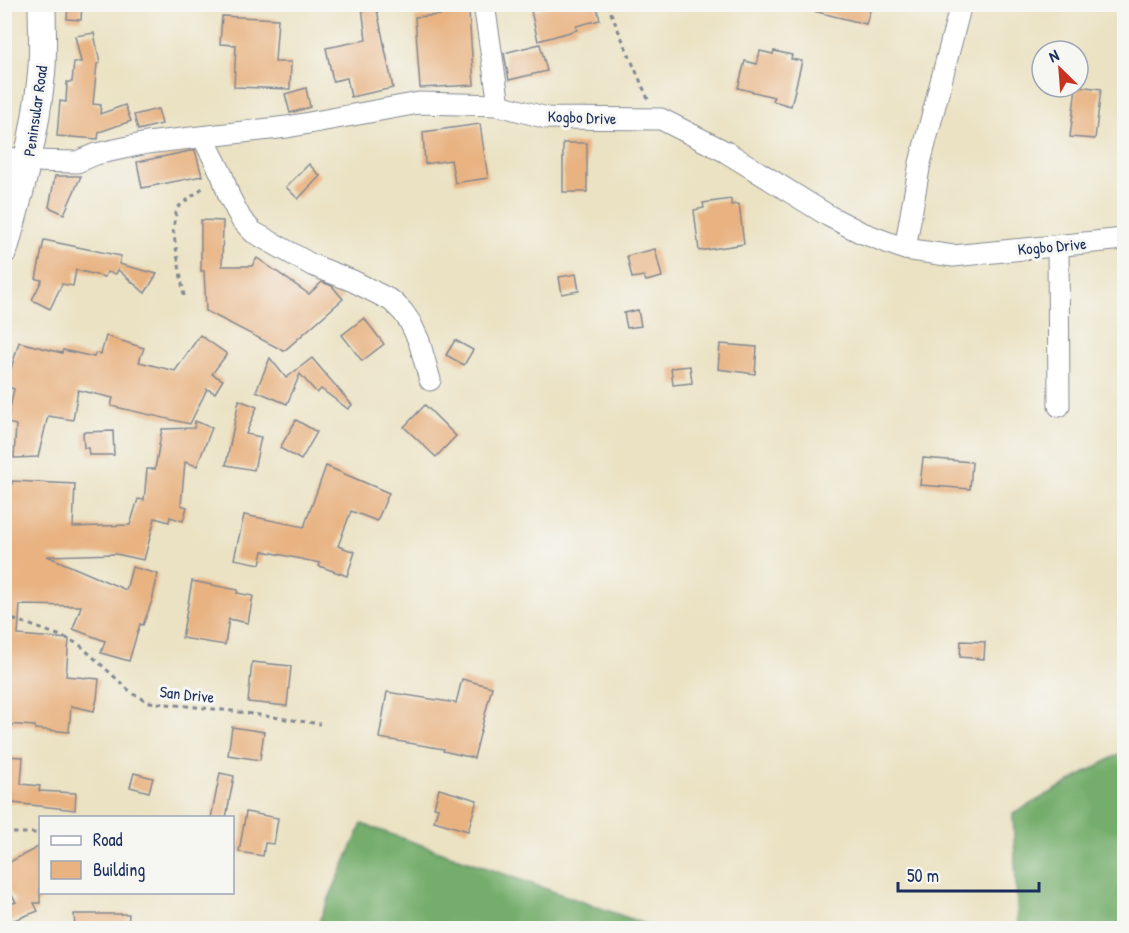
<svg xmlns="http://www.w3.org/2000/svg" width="1129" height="933" viewBox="0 0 1129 933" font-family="'Patrick Hand',sans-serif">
<rect width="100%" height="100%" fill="#f6f6f2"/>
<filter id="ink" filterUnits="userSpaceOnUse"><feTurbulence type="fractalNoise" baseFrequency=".0167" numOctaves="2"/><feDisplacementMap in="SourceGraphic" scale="12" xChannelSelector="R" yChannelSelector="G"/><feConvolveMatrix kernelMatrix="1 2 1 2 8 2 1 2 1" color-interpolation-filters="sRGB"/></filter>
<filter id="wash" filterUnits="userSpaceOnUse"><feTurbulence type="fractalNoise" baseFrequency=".008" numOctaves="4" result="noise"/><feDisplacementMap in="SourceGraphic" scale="24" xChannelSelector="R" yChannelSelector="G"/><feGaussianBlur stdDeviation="1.35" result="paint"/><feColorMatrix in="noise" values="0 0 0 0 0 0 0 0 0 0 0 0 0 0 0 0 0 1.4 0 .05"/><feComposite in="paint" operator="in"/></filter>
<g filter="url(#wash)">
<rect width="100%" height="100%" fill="#ebe2c3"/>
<g fill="#75ad6c" stroke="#486e65" stroke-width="1.5">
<path d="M1124,751V928H1018L1013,814Z"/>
<path d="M362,824L657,928H316Z"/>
</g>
<g id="blocks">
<g fill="#e8b281">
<path d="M68,4H82L81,20L67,19Z"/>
<path d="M555,4H596L600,20L576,26L577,30L538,41L531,11Z"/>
<path d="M809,4H862L871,7L866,24L809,10Z"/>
<path d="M376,5L393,88L351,97L347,78L333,81L326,48L366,40L362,7Z"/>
<path d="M469,13L474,85L420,88L415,17Z"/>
<path d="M222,16L278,19L275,62H291L290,89L234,87L236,45L220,44Z"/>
<path d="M94,33L100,63L97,64L93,104L101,105L100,114L125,105L131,121L99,132L98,139L57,136L60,101L66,102L67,82H72L74,62H81L75,36Z"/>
<path d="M540,44L547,71L509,80L504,53Z"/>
<path d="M760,51L773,54L774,51L792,55L791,59L802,61L791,106L773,101L774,97L738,88L745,61L757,64Z"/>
<path d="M1078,86L1101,89L1095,139L1070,137L1076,87Z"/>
<path d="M306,88L310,107L290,113L285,94Z"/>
<path d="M158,109L162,124L138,130L134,115Z"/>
<path d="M480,124L488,178L455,183L451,160L425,164L423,132Z"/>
<rect x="563" y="143" width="24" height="49"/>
<path d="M195,150L202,176L142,188L137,162Z"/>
<path d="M309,164L320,176L298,199L286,187Z"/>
<path d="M55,176H81L64,214L49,207Z"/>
<path d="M731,199V205L739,204L744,244L699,251L694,210L704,208L703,203Z"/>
<path d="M201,220L223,221L222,266H252L257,258L309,294L322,282L332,286L343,299L284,351L206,311L204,271H201Z"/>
<path d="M44,240L121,256L119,264L157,274L145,293L118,270L116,274L107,272L105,277L76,270L73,286L62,284L50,309L32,300L42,280L36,279Z"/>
<path d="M655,249L662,277L646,281L644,276L632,278L627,256Z"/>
<path d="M576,274L579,291L562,294L559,277Z"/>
<path d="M638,310L641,326L627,328L624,313Z"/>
<path d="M364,318L384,344L362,361L342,335Z"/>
<path d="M200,335L227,354L212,374L223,380L215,393L207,389L190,424L111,406L113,398L78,390L73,420L48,416L38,457L14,458L16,425L7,423L14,389L6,386L19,342L62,353L63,350L94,357L95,353L101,354L106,336L144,348L139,362L175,371Z"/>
<path d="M455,340L473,350L464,365L446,355Z"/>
<path d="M720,344L757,347L755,374L718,369Z"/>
<path d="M270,358L286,378L312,358L352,405L348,409L321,389L317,393L300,374L287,404L256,391Z"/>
<path d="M690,366L692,383L673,385L671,368Z"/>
<path d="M239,400L257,407L246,434L261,437L254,470L226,465Z"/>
<path d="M425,405L456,436L436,457L404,427Z"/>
<path d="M296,420L317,432L301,460L280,448Z"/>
<path d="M195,421L212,428L197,466L185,462L181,505L187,507L183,521L170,517L169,522L155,518L144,560L116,554L47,556L126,590L132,567L158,574L152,601L143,625L140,624L129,661L101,653L105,641L73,629L81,606L20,605L18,635L69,639L66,676L99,679L97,699L94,711L71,706L69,732L35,729V726L4,724V484H12V481L75,484L73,527L130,525L138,499L144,500L147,469H155L162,429L194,428Z"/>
<path d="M113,431L114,455H89L88,448H84L83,432Z"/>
<path d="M923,458L972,462L970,489L920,485Z"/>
<path d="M326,466L389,493L377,521L351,511L338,546L355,552L347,576L319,566L320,563L263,551L260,564L234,559L244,515L304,527Z"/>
<path d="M192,581L238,590L237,593L253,596L248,623L229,619L225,645L182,638Z"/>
<path d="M961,641L985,642L984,659L960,657Z"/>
<path d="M252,662L291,666L287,706L248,702Z"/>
<path d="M462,679L492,687L474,758L443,751L444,749L379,738L387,692L456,703Z"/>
<path d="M232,727L264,732L260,760L228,755Z"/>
<path d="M4,756L23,757L21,784L40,786L39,791L76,793L75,810L4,802Z"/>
<path d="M134,773L153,778L149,792L130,787Z"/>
<path d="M220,773L234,776L226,818H211Z"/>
<path d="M439,789L477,800L468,831L434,821L438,808L434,807Z"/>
<path d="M246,812L278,818L274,844L265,843L263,856L239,852Z"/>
<path d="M40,846V903H34L38,911L9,922L4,906L16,902L4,882V865Z"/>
<path d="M74,914H129L128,928H75Z"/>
</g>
</g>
</g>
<g filter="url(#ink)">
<use href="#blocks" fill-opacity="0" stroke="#838890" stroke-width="1.5"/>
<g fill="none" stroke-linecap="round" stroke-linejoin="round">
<defs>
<g id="minor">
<path d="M484,4L499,105"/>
<path d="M203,137L222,175L229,196L241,219L253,232L312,265L353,281L392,301L403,312L410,322L419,341L430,380"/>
<path d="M4,157L28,161L77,162L96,154L147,143L287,127L419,103L499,105L547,118L661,119L726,152L829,216L860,232L905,249L953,256L1124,239"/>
<path d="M1058,246L1059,406"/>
<path d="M905,249L920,163L961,4"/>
</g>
<path id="major" d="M4,250C20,193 35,137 41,78C44,54 42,29 42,4"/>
</defs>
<use href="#minor" stroke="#838890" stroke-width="23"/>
<use href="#major" stroke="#838890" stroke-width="29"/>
<g stroke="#838890" stroke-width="3" stroke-dasharray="4.5 4.5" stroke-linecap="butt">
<path d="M607,4L648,99"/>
<path d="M184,296L173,229L177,208L205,186"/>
<path d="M4,617L25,623L69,639L81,646L133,694L149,702L232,711L320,724"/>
<path d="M4,833H40"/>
</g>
<use href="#minor" stroke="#fff" stroke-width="21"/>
<use href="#major" stroke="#fff" stroke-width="27"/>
</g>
</g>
<g text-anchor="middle" stroke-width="6" stroke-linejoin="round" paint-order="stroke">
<g font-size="16" fill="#1b2f5e" stroke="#f6f6f2">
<text transform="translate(35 111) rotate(-82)" y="6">Peninsular Road</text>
<text transform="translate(582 117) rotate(2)" y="6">Kogbo Drive</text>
<text transform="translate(1052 246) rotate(-5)" y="6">Kogbo Drive</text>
<text transform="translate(187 694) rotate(6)" y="6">San Drive</text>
</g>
</g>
<rect width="1129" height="933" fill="none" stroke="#f6f6f2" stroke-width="24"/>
<rect x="39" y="816" width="195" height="78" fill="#f6f6f2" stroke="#9ea6b7" stroke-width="1.5"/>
<rect x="51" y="836" width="30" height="9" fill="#ffffff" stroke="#9ea6b7" stroke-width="1.5"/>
<text x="93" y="846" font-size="18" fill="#1b2f5e">Road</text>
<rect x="51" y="861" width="30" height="18" fill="#e8b281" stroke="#9ea6b7" stroke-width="1.5"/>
<text x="93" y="876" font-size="18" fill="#1b2f5e">Building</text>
<g transform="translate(1060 69) rotate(335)"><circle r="28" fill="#f6f6f2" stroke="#9ea6b7" stroke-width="1.5"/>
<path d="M0-4.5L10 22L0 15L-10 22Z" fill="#c8321e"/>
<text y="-9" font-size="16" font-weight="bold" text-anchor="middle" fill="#1b2f5e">N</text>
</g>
<path d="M898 882v9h141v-9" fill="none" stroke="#1b2f5e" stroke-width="3"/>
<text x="907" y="882" font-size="18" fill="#1b2f5e" stroke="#f6f6f2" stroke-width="4.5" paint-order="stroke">50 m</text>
</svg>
